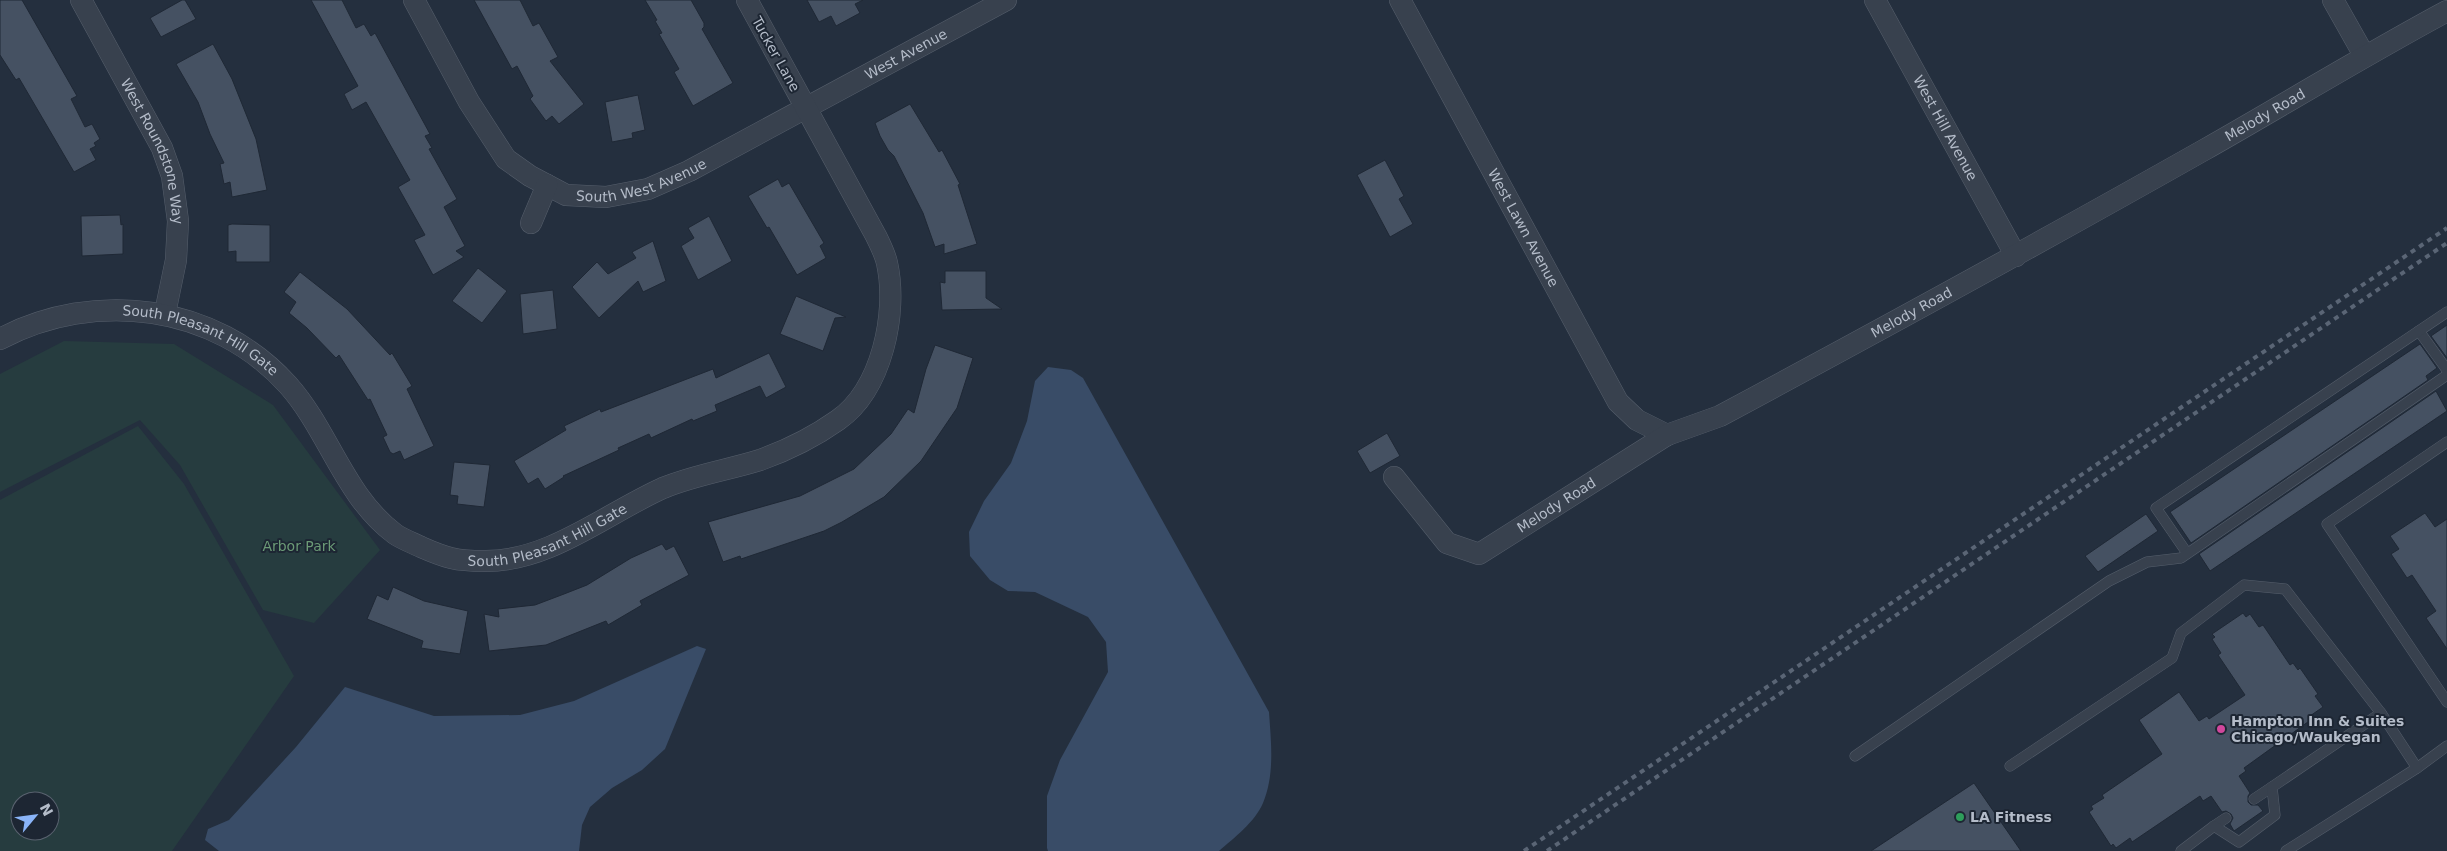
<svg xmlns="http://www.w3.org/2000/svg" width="2447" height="851" viewBox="0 0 2447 851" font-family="'DejaVu Sans',sans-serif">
<rect width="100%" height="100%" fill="#242f3e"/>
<g fill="#263c3f" fill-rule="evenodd">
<path d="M64,341L174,344L273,405L380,550L314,623L263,610L180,465L140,420L0,492V374Z"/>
<path d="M138,426L184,484L294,676L172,851H0V500ZM20,801H50V831H20Z"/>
</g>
<g fill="#394c67">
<path d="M1048,367L1071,370L1083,378L1269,712C1271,742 1275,774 1263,803C1255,822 1234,838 1219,851H1048L1047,848V796L1060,760L1108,672L1106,642L1088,617L1035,592L1008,591L990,580L970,556L969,532L984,501L1011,463L1027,421L1035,381Z"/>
<path d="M697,646L706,649L665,749L642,770L612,788L590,807L582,825L579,851H219L205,840L208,829L229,820L296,747L345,687L434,716L520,715L574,701Z"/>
</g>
<g fill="#455162" stroke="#1f2835">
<path d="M0,0H22L77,96L71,99L85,127L92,124L100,139L94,143L96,146L90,149L96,160L74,172L19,78L16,80L0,55Z"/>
<path d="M182,0H185L196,19L161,37L150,18Z"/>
<path d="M311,0H342L356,28L364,24L371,36L375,33L430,134L425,136L432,148L429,149L457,199L444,207L465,246L456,251L464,257L433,275L414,240L425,235L398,187L410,180L366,102L352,110L344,94L358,86Z"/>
<path d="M474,0H520L533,26L539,23L558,57L550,61L584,104L559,124L552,116L546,121L530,99L533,96L517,66L512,69Z"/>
<path d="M645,0H691L704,23V27L702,29L733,83L693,106L674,72L679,69L659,34L662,33L655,21L657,20Z"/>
<path d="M807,0H863L855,4L860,13L836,26L831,16L819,22Z"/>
<path d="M213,44L232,79L256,139L267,190L232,197L230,182L224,184L220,164L224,163L210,134L198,102L176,64Z"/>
<path d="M638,95L645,130L632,133L633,138L612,142L605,102Z"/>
<path d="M910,104L939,152L942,150L960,184L958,185L977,244L944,254V244L935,247L923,213L894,156L888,150L880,136L875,123Z"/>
<path d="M1385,160L1404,196L1399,199L1413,224L1390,237L1357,175Z"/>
<path d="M778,179L782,187L789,183L824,243L820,246L826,258L797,275L769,227L767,228L748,196Z"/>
<path d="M120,215L121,225L123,224V254L82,256L81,216Z"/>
<path d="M709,216L732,261L698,280L681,246L694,238L688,228Z"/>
<path d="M232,224L270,225V262H236V251L228,252V225Z"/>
<path d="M653,241L666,281L643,292L638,281L599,318L572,287L597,262L608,274L636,258L632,252Z"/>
<path d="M478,268L507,291L482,323L452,301Z"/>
<path d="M945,271H986V298L1002,309L942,310L940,282L945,283Z"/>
<path d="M300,272L347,309L390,355L392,353L412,386L407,389L434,446L404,460L400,451L393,454L390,452L383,437L387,435L370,399L368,400L339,355L336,358L307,328L289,313L296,302L284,292Z"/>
<path d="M553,290L557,329L523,334L520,294Z"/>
<path d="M796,296L846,317L835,318L823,351L780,334Z"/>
<path d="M2447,325V358L2431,336Z"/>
<path d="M2420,344L2437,368L2426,376L2428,380L2191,543L2170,512Z"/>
<path d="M935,345L973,358L957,408L921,461L884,497L842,522L824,531L741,559L740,556L723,562L708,522L800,496L854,469L891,434L908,409L914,413L926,369Z"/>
<path d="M769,353L786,387L766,398L760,386L715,405L717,411L693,421L692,419L651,438L649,434L618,448L619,450L563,476L564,477L545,489L538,478L528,484L514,461L566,430L564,426L600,409L601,412L713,369L716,378Z"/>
<path d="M2436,391L2447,411L2210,571L2199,554Z"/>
<path d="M1387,433L1400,456L1370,473L1357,451Z"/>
<path d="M454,462L490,465L484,507L457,504L458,496L450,495Z"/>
<path d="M2425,513L2435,527L2447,519V649L2426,618L2436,611L2412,575L2407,578L2391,554L2399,549L2390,536Z"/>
<path d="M2146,514L2158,531L2098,572L2085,556Z"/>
<path d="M662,544L666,550L674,546L689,575L640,601L642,605L608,625L606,621L546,645L489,651L484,614L499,617L498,609L535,605L564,594L587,585L631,558Z"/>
<path d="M393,587L424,601L468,611L460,654L421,648L423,641L367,619L377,595L388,600Z"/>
<path d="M2243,613L2246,617L2250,614L2259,627L2263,625L2290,665L2293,663L2298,670L2300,668L2318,694L2315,696L2323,707L2310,716L2312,719L2244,768L2246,771L2239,776L2250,793L2248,796V802L2251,805H2258L2263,811L2234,831L2230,824L2233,818L2231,814L2226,811L2222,812L2211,796L2203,801L2200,796L2132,842L2130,838L2116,848L2113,844L2111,846L2089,812L2093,809L2091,806L2104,798L2102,795L2162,754L2139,720L2179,692L2199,721L2207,716L2209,719L2245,695L2218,655L2221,653L2212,639L2215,637L2212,634Z"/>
<path d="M1974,783L2021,851H1871Z"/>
</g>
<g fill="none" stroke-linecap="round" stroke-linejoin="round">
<defs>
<g id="service">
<path d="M2419,331L2447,370"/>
<path d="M2447,442L2327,524L2447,702"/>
<path d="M2187,553L2156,508L2447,312"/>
<path d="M1855,756L2109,581L2147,562L2181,558L2447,375"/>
<path d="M2010,766L2172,658L2181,633L2244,585L2285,589L2381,713"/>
<path d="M2417,768L2447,746"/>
<path d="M2254,799L2272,787"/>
<path d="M2214,826L2226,818"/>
<path d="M2181,851L2214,826L2239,842L2275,815L2272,787L2381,713L2417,768L2286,851"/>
</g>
<g id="minor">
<path id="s1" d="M81,0L162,148L172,176L178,221L176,260L165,313"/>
<path id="s2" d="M414,0L469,102L506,159L530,176L566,195L606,197L648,189L689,171L1006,0"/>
<path id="s3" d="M1400,0L1618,402L1637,420L1667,435"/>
<path id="s4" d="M1875,0L2016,256"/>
<path d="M2333,0L2364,55"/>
<path d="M531,223L547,185"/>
<path id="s5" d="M0,339C95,289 215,304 288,385C329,431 344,496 395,534C402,539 413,543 421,547C446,558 456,561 484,561C549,562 605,514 663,488C694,475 728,470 760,460C788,450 814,437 838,420C882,389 898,313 887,263C885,254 880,244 876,236L747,0"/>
<path id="s6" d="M1394,477L1447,543L1479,554L1667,435L1720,416C1882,329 2043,241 2204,150C2285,104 2365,55 2447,11"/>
</g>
</defs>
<use href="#service" stroke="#565f6c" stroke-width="11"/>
<use href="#minor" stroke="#565f6c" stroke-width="22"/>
<use href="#service" stroke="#38414e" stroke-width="10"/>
<use href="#minor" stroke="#38414e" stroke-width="21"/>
<g stroke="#5a6575" stroke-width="4" stroke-dasharray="5 5" stroke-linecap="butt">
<path d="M1524,851L2447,228"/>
<path d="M1547,851L2447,243"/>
</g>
</g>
<circle fill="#d1479c" stroke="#1d2633" stroke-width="2" cx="2221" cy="729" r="5"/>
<circle fill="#2e9e5b" stroke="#1d2633" stroke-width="2" cx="1960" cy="817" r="5"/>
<g text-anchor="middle" stroke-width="4" stroke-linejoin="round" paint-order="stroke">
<g font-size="14" fill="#b4bcc9" stroke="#1d2633">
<text transform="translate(776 54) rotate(61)" y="5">Tucker Lane</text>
<text dy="5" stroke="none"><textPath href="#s2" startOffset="628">West Avenue</textPath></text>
<text dy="5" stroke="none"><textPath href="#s6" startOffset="1020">Melody Road</textPath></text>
<text dy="5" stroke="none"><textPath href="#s4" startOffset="146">West Hill Avenue</textPath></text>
<text dy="5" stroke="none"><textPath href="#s1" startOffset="169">West Roundstone Way</textPath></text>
<text dy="5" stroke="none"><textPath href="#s2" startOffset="332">South West Avenue</textPath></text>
<text dy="5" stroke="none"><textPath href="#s3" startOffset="259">West Lawn Avenue</textPath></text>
<text dy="5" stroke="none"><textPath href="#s6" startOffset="615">Melody Road</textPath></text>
<text dy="5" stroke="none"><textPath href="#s5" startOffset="212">South Pleasant Hill Gate</textPath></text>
<text dy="5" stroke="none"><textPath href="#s6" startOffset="210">Melody Road</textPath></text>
<text dy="5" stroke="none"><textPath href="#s5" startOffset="661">South Pleasant Hill Gate</textPath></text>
</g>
<g font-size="14" fill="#6b9a76" stroke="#1d2633">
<text x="299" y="551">Arbor Park</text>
</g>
<g font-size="14" font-weight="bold" fill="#b4bcc9" stroke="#1d2633" text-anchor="start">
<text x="2231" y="726">Hampton Inn &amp; Suites<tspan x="2231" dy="16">Chicago/Waukegan</tspan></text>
<text x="1970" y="822">LA Fitness</text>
</g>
</g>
<g transform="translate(35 816) rotate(61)"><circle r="24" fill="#1d2633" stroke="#59626f"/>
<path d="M0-4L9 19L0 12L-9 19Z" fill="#8ab4f8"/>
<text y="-8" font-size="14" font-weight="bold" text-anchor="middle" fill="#b4bcc9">N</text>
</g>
</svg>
